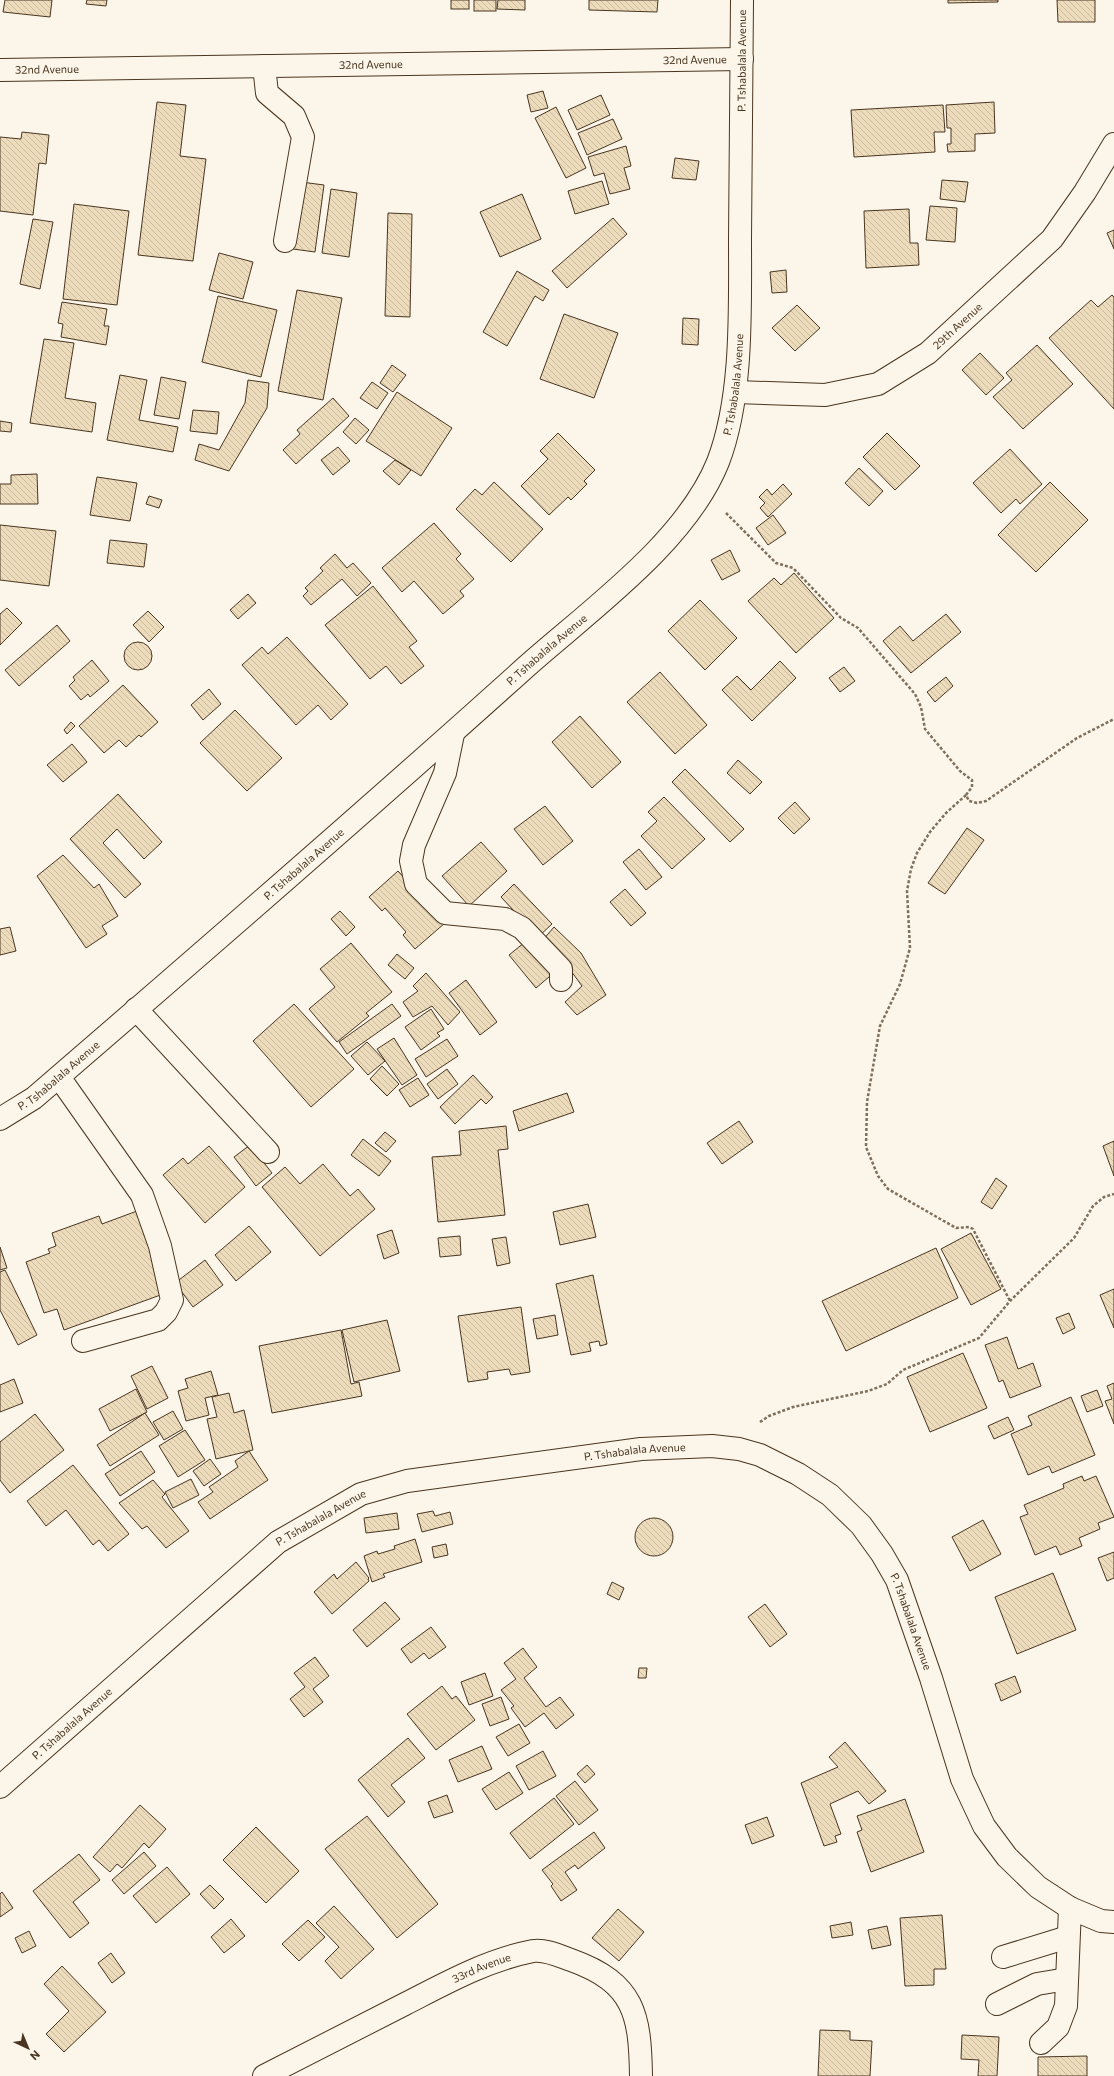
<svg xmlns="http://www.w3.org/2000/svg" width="1114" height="2076" viewBox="0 0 1114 2076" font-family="Commissioner,sans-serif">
<defs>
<pattern id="building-back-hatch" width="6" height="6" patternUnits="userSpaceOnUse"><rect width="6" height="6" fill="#ecdcbc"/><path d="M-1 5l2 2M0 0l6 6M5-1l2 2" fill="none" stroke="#ccbda1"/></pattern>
</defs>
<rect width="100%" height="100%" fill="#fbf6e9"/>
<g fill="url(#building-back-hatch)" stroke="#4a3520">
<path d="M5,0H52L50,17L3,12Z"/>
<path d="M87,0H107L106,6L86,4Z"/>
<rect x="451" y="0" width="18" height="9"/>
<rect x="474" y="0" width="22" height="11"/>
<path d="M498,0H525V10L497,9Z"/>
<path d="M589,0H658L657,12L589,10Z"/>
<path d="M948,0H998V2L948,3Z"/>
<path d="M1057,0H1095V22H1058Z"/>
<path d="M543,91L548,108L531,112L527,95Z"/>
<path d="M601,95L610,115L577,130L568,110Z"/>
<path d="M157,102L186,105L180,156L206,159L193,261L138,255Z"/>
<path d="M994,102L995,133L975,134V151L948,152L947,144H951V128H947L946,105Z"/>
<path d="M943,105L945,132H934L935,152L854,157L851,110Z"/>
<path d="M556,107L586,168L566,178L535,118Z"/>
<path d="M613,119L622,139L587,155L578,133Z"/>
<path d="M22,132L49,135L46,164L39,163L33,215L0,211V137L21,139Z"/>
<path d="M626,146L631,166L624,168L630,189L610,194L604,173L594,176L588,157Z"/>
<path d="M675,158L699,161L696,180L672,178Z"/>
<path d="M942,180L968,182L965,202L940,199Z"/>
<path d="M602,181L609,204L575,214L568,191Z"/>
<path d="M301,182L324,185L315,252L293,249Z"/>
<path d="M331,189L357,193L349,257L322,253Z"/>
<path d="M522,194L541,239L500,257L480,212Z"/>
<path d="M74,204L129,211L117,305L63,299Z"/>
<path d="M930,206L957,208L955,242L926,240Z"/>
<path d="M909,209L910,243H918L919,265L866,268L864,211Z"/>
<path d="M388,213L412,214L410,317L385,316Z"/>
<path d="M613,218L627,234L567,288L552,271Z"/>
<path d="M33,219L53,222L40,289L20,284Z"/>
<path d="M1114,230V249L1107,233Z"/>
<path d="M219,253L253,262L243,299L209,290Z"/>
<path d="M786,270L787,292L772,293L770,272Z"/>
<path d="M517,271L549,290L543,301L535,296L507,346L483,332Z"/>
<path d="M297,290L342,298L323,400L278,391Z"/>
<path d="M1112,295L1114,297V409L1049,338L1091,300L1098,307Z"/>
<path d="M218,296L277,310L261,377L202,362Z"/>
<path d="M62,302L107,309L104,326H109L106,345L61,337L63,324L58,323Z"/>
<path d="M797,305L820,328L795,351L772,328Z"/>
<path d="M564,314L618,333L594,398L540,379Z"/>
<path d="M683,318L699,319L698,345L682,344Z"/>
<path d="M44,339L74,343L65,398L96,403L92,432L30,423Z"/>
<path d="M1037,345L1073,384L1023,429L993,397L1012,380L1006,373Z"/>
<path d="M980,353L1004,378L986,395L962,370Z"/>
<path d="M392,365L406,375L393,392L380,383Z"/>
<path d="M120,375L147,380L139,420L178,427L173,452L107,440Z"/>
<path d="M161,377L186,382L179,419L154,415Z"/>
<path d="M248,380L269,383L267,408L229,471L195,460L199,444L219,450L245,403Z"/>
<path d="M372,382L388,393L377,409L360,398Z"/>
<path d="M397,392L452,428L421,476L366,441Z"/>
<path d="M333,398L349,416L296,464L283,450L300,434L297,430Z"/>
<path d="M193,410L219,412L217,434L190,431Z"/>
<path d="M355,418L369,430L356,444L343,432Z"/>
<path d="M0,421L12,423L11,432L0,431Z"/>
<path d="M558,433L595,470L584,481L587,484L571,500L568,497L549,515L521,486L548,459L540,451Z"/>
<path d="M887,433L920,466L895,490L863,457Z"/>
<path d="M338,447L350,461L333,475L321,460Z"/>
<path d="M1010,449L1042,484L1020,504L1016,499L1001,513L973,483Z"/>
<path d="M395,460L411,470L399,485L383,471Z"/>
<path d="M859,468L883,491L869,506L845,483Z"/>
<path d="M37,474L38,504H0V484H11V475Z"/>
<path d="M97,477L137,483L130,521L90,515Z"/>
<path d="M494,482L543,529L511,562L456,509L475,489L482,495Z"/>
<path d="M1050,482L1088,520L1036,572L998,535Z"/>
<path d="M783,484L792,494L768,517L760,508L765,503L759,497L767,489L772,495Z"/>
<path d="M149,496L162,500L159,508L146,504Z"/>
<path d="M773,515L786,533L768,545L756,528Z"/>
<path d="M434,523L461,554L456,559L474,579L460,591L464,596L443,614L414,581L402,592L382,568Z"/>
<path d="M0,525L56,531L49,586L0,580Z"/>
<path d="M110,540L147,544L144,567L107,563Z"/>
<path d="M730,550L740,571L722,580L711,560Z"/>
<path d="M335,554L347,568L353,563L371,583L357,596L342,579L311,605L303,596L308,591L305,588L323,571L320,568Z"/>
<path d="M794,573L834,618L796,653L748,601L774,578L781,585Z"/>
<path d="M373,586L417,641L409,647L424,666L401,684L386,666L370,679L325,625Z"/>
<path d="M248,594L256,603L238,619L230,610Z"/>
<path d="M700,600L737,638L705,670L668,631Z"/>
<path d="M7,608L22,623L0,645V614Z"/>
<path d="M148,611L164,627L149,642L133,625Z"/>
<path d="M946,614L961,632L911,673L883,641L900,626L913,641Z"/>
<path d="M57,625L70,641L19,686L5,670Z"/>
<path d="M287,637L348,704L331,720L318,705L296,725L242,665L262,647L268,654Z"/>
<circle cx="138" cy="656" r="14"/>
<path d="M92,660L109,681L90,697L88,694L81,700L69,686L75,680L73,677Z"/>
<path d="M780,661L796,678L752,721L722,690L737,676L751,690Z"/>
<path d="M844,667L855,681L840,692L829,678Z"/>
<path d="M660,672L707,725L675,754L627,702Z"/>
<path d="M946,677L953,686L935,702L927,692Z"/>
<path d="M123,685L158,722L141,737L139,735L126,747L119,740L104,753L79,726Z"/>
<path d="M209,689L221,704L203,720L191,705Z"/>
<path d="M235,710L282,758L247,791L200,743Z"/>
<path d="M580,716L621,762L592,788L552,742Z"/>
<path d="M71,722L75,726L67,734L64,730Z"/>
<path d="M72,744L87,762L63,782L47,765Z"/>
<path d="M738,760L762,782L750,794L727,773Z"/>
<path d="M685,769L744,829L730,842L672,782Z"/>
<path d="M118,794L162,842L144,859L117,829L103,843L141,884L125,898L70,839Z"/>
<path d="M664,797L705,839L672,869L641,836L657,821L648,812Z"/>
<path d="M795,802L810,819L794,834L778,818Z"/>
<path d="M545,806L573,841L543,865L514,829Z"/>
<path d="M967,828L984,840L945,894L928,883Z"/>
<path d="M481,842L507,871L469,906L442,876Z"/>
<path d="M639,849L662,877L646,890L623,862Z"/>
<path d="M63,855L94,888L99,884L118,916L102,926L107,934L86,948L37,876Z"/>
<path d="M398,871L445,923L415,949L403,935L406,932L385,908L382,911L369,897Z"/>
<path d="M514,884L552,924L538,937L501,897Z"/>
<path d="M625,889L646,913L631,926L610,902Z"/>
<path d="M340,911L355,927L346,936L331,919Z"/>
<path d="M10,927L16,951L0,955V929Z"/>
<path d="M554,927L581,953L606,995L577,1015L565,1002L582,986L566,964L542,941Z"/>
<path d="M525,942L556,971L536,988L509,955Z"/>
<path d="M351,943L392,992L366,1013L369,1016L337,1042L309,1009L335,987L320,969Z"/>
<path d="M397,954L414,968L405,979L388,965Z"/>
<path d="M426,973L460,1012L448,1025L432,1006L413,1017L403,1002L418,991L413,986Z"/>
<path d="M466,980L497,1022L480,1035L449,993Z"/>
<path d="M294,1004L354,1069L311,1107L253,1041Z"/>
<path d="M392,1004L401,1016L347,1054L339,1042Z"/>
<path d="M431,1009L444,1029L437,1033L440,1036L421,1050L405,1027Z"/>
<path d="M394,1038L417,1075L402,1085L377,1049Z"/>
<path d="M447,1039L458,1056L426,1077L415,1059Z"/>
<path d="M367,1042L385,1061L368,1075L351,1056Z"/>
<path d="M382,1066L399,1084L387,1096L370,1079Z"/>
<path d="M447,1069L458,1084L438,1099L427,1084Z"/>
<path d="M473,1075L493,1097L486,1104L481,1099L455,1124L440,1107Z"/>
<path d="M418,1078L429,1095L410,1107L399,1090Z"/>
<path d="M567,1093L574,1112L519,1131L513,1111Z"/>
<path d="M739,1121L753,1142L722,1164L707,1143Z"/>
<path d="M506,1126L508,1149L498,1150L505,1215L438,1222L432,1157L461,1155L459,1131Z"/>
<path d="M385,1132L396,1141L386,1152L375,1143Z"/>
<path d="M363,1139L391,1161L379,1176L351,1155Z"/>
<path d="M1114,1141V1176L1103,1146Z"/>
<path d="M250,1145L272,1173L256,1186L234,1157Z"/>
<path d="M209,1146L245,1187L205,1223L163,1175L183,1158L188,1164Z"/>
<path d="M323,1164L350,1196L358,1189L375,1209L320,1256L262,1187L285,1167L300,1184Z"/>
<path d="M996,1178L1007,1186L992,1209L981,1202Z"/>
<path d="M588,1204L596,1237L560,1245L553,1212Z"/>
<path d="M137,1211L166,1293L64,1330L57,1309L44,1313L26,1262L50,1253L48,1249L56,1246L52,1233L99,1216L102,1224Z"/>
<path d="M249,1226L271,1252L236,1281L215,1255Z"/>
<path d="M392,1230L399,1253L384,1259L377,1235Z"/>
<path d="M971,1233L1001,1289L971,1305L941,1249Z"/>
<path d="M460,1236L461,1255L440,1257L438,1238Z"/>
<path d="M506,1237L510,1263L497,1266L492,1239Z"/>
<path d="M0,1247L7,1268L0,1270Z"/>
<path d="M936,1248L958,1298L846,1351L822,1301Z"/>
<path d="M205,1260L223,1285L193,1307L175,1283Z"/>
<path d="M5,1270L37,1335L18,1345L0,1310V1272Z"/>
<path d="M593,1275L607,1344L600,1346L599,1341L589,1343L591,1351L571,1355L556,1284Z"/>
<path d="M1114,1289V1328L1100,1295Z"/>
<path d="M521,1307L530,1372L511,1375L509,1369L487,1372L488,1379L468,1382L458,1316Z"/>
<path d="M1069,1313L1075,1328L1063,1334L1056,1318Z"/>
<path d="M555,1315L558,1335L537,1339L533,1319Z"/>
<path d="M387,1320L400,1371L354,1382L342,1330Z"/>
<path d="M341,1330L351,1384L359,1382L362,1396L272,1413L259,1346Z"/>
<path d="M1007,1337L1018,1369L1033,1363L1041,1386L1010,1398L1003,1380L999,1382L985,1345Z"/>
<path d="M963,1353L987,1408L930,1432L907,1377Z"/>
<path d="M152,1366L168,1398L147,1409L131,1376Z"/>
<path d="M211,1371L218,1395L205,1398L209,1415L186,1421L178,1391L188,1388L185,1379Z"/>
<path d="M14,1379L23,1403L0,1412V1385Z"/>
<path d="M1114,1383V1424L1105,1401L1112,1399L1107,1386Z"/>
<path d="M136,1389L147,1412L110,1431L99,1409Z"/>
<path d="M1097,1390L1103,1406L1087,1412L1081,1396Z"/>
<path d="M229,1393L234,1413L244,1410L253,1450L216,1459L207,1419L217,1417L212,1397Z"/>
<path d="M1071,1397L1095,1455L1052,1473L1049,1466L1028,1475L1011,1434L1032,1425L1028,1416Z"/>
<path d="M173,1411L183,1429L164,1440L153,1422Z"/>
<path d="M145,1413L159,1435L110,1466L97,1445Z"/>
<path d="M35,1414L64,1450L10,1493L0,1480V1442Z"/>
<path d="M1008,1417L1014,1430L994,1439L988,1426Z"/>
<path d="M185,1430L205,1460L178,1477L159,1446Z"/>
<path d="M141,1451L155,1472L120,1496L105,1474Z"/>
<path d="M249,1451L268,1480L210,1519L198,1502L213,1492L209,1487L238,1467L235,1461Z"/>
<path d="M210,1459L221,1474L204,1486L193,1471Z"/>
<path d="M73,1465L129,1534L108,1551L99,1540L93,1545L66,1510L46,1526L27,1501Z"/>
<path d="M1082,1476L1084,1481L1096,1476L1114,1517L1098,1523L1100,1529L1079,1538L1082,1546L1060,1555L1056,1546L1035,1555L1020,1517L1028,1514L1024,1505L1064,1488L1063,1484Z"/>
<path d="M191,1479L199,1495L173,1508L165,1492Z"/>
<path d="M153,1480L165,1494L162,1497L189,1531L166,1548L147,1526L142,1529L119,1503Z"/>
<path d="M433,1511L435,1516L450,1512L453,1524L422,1532L417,1514Z"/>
<path d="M397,1513L399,1529L366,1533L364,1518Z"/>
<circle cx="654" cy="1537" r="19"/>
<path d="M983,1520L1001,1554L970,1571L952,1537Z"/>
<path d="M415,1539L422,1562L383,1574L385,1577L372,1582L364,1556L377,1551L378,1554L395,1549L394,1546Z"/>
<path d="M446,1544L448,1555L434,1558L432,1547Z"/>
<path d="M1114,1552V1578L1107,1581L1098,1558Z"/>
<path d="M356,1562L369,1578L368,1579L369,1581L332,1614L314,1592L334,1574L337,1579Z"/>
<path d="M1053,1573L1076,1630L1017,1654L995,1597Z"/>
<path d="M612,1582L624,1588L619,1600L607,1594Z"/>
<path d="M385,1602L400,1619L367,1647L353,1630Z"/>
<path d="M765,1604L787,1634L770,1647L748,1617Z"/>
<path d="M431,1627L446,1647L429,1659L424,1653L411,1663L401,1649Z"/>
<path d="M523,1648L537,1667L524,1678L546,1707L560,1697L574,1715L556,1729L544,1713L525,1727L511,1708L514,1706L501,1690L516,1679L504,1663Z"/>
<path d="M315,1657L329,1676L313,1689L323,1702L304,1717L290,1699L305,1687L294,1673Z"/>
<path d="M639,1668H647L646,1678H638Z"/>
<path d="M485,1673L493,1696L469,1705L461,1682Z"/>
<path d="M1015,1676L1021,1692L1001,1701L995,1684Z"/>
<path d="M442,1686L452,1699L456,1696L475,1720L436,1750L407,1714Z"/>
<path d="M501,1697L509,1719L490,1726L482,1704Z"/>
<path d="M519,1724L530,1743L508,1756L496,1737Z"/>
<path d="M408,1738L425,1758L391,1785L405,1802L388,1817L358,1780Z"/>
<path d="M845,1742L886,1791L869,1804L858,1791L830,1804L841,1834L835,1836L837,1842L824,1846L801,1783L838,1767L829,1757Z"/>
<path d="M482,1746L492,1769L458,1782L449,1760Z"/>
<path d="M543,1751L556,1776L529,1790L516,1766Z"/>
<path d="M587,1765L595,1774L585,1783L577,1774Z"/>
<path d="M509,1772L523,1793L496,1810L482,1789Z"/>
<path d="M575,1781L598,1810L579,1825L556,1796Z"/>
<path d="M447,1795L453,1812L434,1818L428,1802Z"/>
<path d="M554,1798L574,1824L530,1859L510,1833Z"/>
<path d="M905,1799L924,1852L871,1872L857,1832L862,1830L857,1816Z"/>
<path d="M140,1805L166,1829L149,1848L144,1843L122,1868L117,1864L110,1872L93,1857Z"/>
<path d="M367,1816L438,1904L397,1938L325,1849Z"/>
<path d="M767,1817L774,1836L752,1844L745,1825Z"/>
<path d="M256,1827L299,1871L266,1903L223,1860Z"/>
<path d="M594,1832L605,1848L578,1869L575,1865L565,1872L577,1890L561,1901L551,1886L553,1884L542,1870Z"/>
<path d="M144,1852L156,1866L124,1894L112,1880Z"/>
<path d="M79,1854L100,1880L73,1902L89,1923L70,1938L33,1891Z"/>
<path d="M167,1867L190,1894L156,1923L133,1896Z"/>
<path d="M210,1885L224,1899L214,1909L200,1894Z"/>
<path d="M2,1892L13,1908L0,1917V1894Z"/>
<path d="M334,1906L374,1949L341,1979L325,1961L339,1947L316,1923Z"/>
<path d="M618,1909L644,1932L619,1961L592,1938Z"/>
<path d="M942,1915L946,1969H934V1985L905,1986L900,1918Z"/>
<path d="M231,1919L245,1936L224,1953L211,1937Z"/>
<path d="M308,1920L325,1937L299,1961L282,1944Z"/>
<path d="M851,1922L853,1935L832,1938L830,1926Z"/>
<path d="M887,1926L891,1945L872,1949L868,1930Z"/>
<path d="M29,1931L36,1946L22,1953L15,1938Z"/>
<path d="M111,1953L125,1973L112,1983L98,1963Z"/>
<path d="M62,1966L106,2012L64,2052L46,2034L69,2011L44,1984Z"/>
<path d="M820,2030L850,2031V2040L872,2041L870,2076H818Z"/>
<path d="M962,2035L999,2037L997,2076H978L979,2060L961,2059Z"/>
<path d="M1087,2056V2076H1038V2057Z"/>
</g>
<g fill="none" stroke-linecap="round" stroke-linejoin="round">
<defs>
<g id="minor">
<path d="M264,66L267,93L294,116L303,137L285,241"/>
<path id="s1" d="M0,70L742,59"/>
<path id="s2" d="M736,392L825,395L878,384L928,353L1052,239L1085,192L1114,144"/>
<path d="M453,734L445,773L414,845L411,861L416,884L445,913L505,919L522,928L561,969V980"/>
<path d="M136,1009L268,1152"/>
<path d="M59,1077L142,1195L160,1246L172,1300L166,1312L158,1320L83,1341"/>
<path id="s3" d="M0,1119L34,1098C200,955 365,812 527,666C590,610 686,542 718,462C743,397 740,310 740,239C741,160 742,80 742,0"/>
<path id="s4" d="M0,1787L278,1542L361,1494L407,1481L641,1449L712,1446L739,1449L760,1455L798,1474L830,1495L861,1525L882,1554L897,1580L931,1678L962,1779L984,1826L1007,1857L1038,1887L1070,1908L1101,1921L1114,1922"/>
<path d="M1003,1957L1068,1937"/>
<path d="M997,2004L1037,1984L1067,1979"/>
<path d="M1041,2043L1058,2027L1066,2006L1070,1908"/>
<path id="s5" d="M264,2076C311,2052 358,2028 405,2004C446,1983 487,1960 533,1951C545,1949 560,1956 571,1960C635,1983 640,2015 641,2076"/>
</g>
</defs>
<use href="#minor" stroke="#4a3520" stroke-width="24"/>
<g stroke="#7f6f5c" stroke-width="2.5" stroke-dasharray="3 2" stroke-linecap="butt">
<path d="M726,513L776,563L793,568L841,618L858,628L915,694L921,707L925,729L960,771L972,780V787L966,795L969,801L977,803L986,801L1077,738L1114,719"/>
<path d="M966,795L946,813L930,832L917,853L911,869L907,891L910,948L900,984L880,1026L867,1102L866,1147L878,1176L888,1189L956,1228L969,1227L973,1229L1010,1301"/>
<path d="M760,1422L769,1416L793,1407L868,1391L887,1384L903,1370L979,1338L1010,1301L1074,1238L1093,1206L1104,1197L1114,1194"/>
</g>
<use href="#minor" stroke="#fbf6e9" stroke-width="22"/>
</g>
<g text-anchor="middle" stroke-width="3" stroke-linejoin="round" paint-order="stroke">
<g font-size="11" fill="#4a3520" stroke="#fbf6e9">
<text dy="4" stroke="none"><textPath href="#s1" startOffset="695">32nd Avenue</textPath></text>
<text dy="4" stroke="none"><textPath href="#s3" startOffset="1381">P. Tshabalala Avenue</textPath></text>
<text dy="4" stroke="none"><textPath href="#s1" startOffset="371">32nd Avenue</textPath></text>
<text dy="4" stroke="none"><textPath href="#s1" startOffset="47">32nd Avenue</textPath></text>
<text dy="4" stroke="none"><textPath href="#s2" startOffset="242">29th Avenue</textPath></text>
<text dy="4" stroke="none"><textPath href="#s3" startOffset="1057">P. Tshabalala Avenue</textPath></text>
<text dy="4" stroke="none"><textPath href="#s3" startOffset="721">P. Tshabalala Avenue</textPath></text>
<text dy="4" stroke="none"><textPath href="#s3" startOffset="397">P. Tshabalala Avenue</textPath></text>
<text dy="4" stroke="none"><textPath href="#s3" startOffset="73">P. Tshabalala Avenue</textPath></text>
<text dy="4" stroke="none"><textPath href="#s4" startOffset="744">P. Tshabalala Avenue</textPath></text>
<text dy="4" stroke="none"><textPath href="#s4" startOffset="420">P. Tshabalala Avenue</textPath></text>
<text dy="4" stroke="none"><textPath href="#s4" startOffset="1104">P. Tshabalala Avenue</textPath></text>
<text dy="4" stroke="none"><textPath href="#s4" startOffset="96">P. Tshabalala Avenue</textPath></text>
<text dy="4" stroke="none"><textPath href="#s5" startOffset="243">33rd Avenue</textPath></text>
</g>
</g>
<g transform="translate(28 2048) rotate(136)" stroke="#fbf6e9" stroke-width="3" paint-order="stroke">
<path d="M0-3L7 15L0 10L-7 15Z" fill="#4a3520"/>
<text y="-6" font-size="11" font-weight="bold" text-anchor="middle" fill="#4a3520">N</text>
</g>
</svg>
